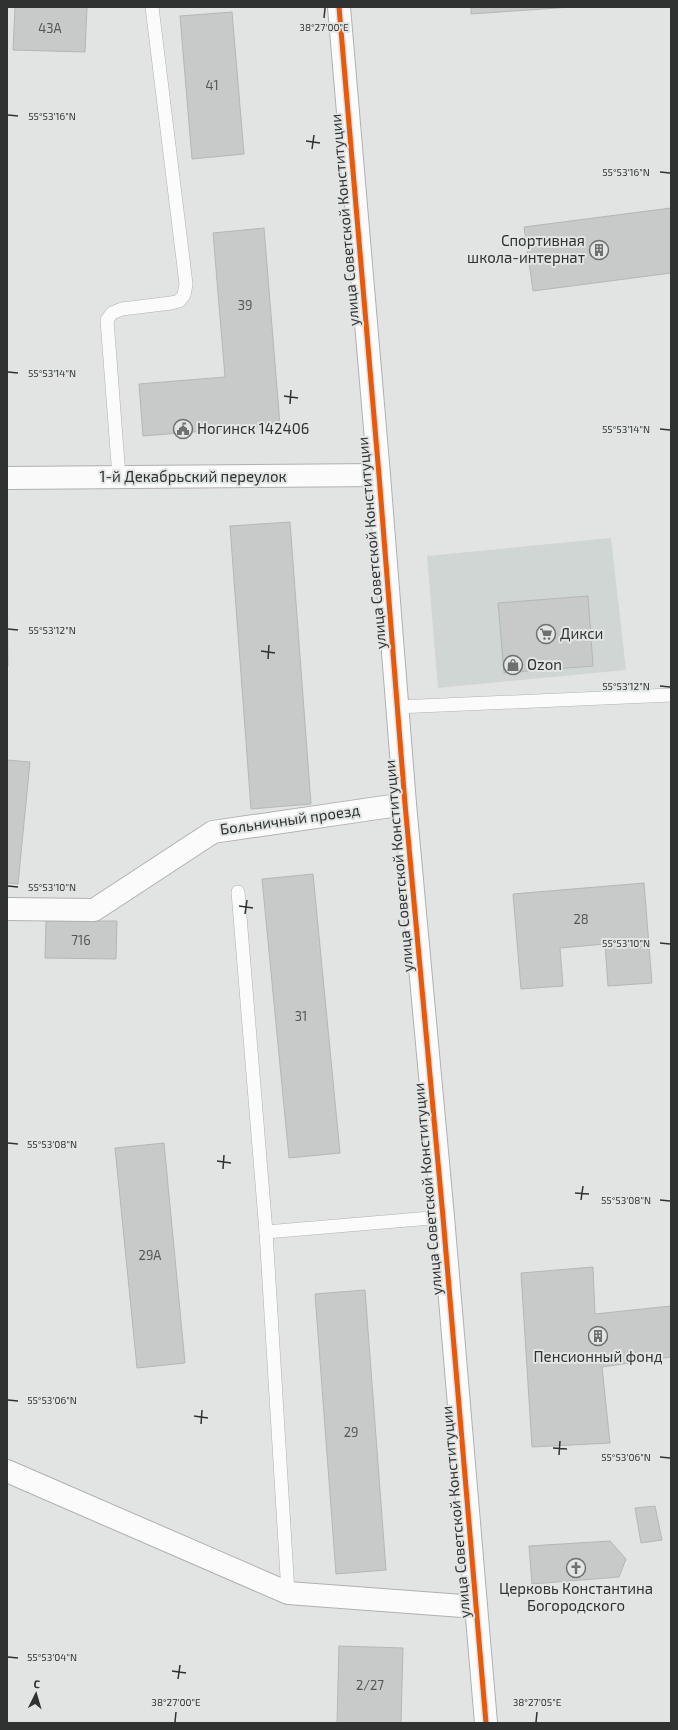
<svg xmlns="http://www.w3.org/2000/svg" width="678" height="1730" viewBox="0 0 678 1730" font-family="'Exo 2',sans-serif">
<rect width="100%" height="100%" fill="#e2e4e3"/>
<path fill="#d0d6d4" d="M611,538L626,670L438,688L427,556Z"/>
<g fill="#c8c9c9" stroke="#b5b7b7">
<path d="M15,7H87L85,52L13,50Z"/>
<path d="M471,7H572L471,14Z"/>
<path d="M232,12L244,154L192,159L180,16Z"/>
<path d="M671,208V273L533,291L524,227Z"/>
<path d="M264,228L280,425L143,436L139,384L225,377L213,233Z"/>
<path d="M290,522L311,804L251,809L230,526Z"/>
<path d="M7,560L8,666H7Z"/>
<path d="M588,596L593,666L504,673L498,603Z"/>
<path d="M7,760L30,762L18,884L7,883Z"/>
<path d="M313,874L340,1153L289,1158L262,879Z"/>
<path d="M644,883L652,983L608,986L605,944L560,948L563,986L521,989L513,894Z"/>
<path d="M46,921H117L116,959L45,958Z"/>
<path d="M164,1143L185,1363L137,1368L115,1148Z"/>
<path d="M593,1267L595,1314L671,1306V1357L602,1367L610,1443L532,1447L521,1273Z"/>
<path d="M365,1290L386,1570L336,1574L315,1294Z"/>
<path d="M655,1506L662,1540L641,1543L635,1508Z"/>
<path d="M610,1541L626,1559L619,1577L532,1584L529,1546Z"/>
<path d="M339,1646L403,1648L401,1723H337Z"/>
</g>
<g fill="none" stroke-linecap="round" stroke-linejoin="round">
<defs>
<g id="service">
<path d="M119,477L107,320L112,313L122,309L171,303L179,301L184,295L186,284L152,7"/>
<path d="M397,707L671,695"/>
<path d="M238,892L266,1232L288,1593"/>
<path d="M266,1232L443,1217"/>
</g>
<g id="minor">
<path d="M7,478L379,475"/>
<path d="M7,909L94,910L213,832L405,804"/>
<path d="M7,1471L288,1593L476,1607"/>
</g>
<path id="tertiary" d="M339,7L379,475L405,804L443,1217L486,1723"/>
</defs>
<use href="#service" stroke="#afb1b0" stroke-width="14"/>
<use href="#minor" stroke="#afb1b0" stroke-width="24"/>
<use href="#tertiary" stroke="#afb1b0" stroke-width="24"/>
<use href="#service" stroke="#fbfbfb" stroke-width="13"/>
<use href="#minor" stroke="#fbfbfb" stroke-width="22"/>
<use href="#tertiary" stroke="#fbfbfb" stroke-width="22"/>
<defs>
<path id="cycleway" d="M339,7L379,475L405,804L443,1217L486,1723"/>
</defs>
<use href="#cycleway" stroke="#e1e5e3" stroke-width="8"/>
<use href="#cycleway" stroke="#e8590c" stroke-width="5"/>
</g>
<path fill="none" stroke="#303231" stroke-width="1.5" d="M324,18L325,8M8,115L18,116M306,141L320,143M312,149L314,135M660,172L670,173M8,372L18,373M284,396L298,398M290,404L291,390M660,429L670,430M8,629L18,630M261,651L275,653M268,659L269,645M660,686L670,687M8,886L18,887M239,906L253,908M245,914L247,900M660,943L670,944M8,1143L18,1144M217,1161L231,1163M223,1169L224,1155M575,1193L589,1194M581,1200L583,1186M660,1200L670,1201M8,1400L18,1401M194,1416L208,1418M201,1424L202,1410M553,1448L567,1449M559,1455L560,1441M660,1457L670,1458M8,1657L18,1658M172,1671L186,1673M178,1679L180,1665M175,1722L176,1712M536,1722L537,1712"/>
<defs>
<symbol id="building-ring" viewBox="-11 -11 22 22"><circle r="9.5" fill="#e1e5e3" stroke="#6e706f" stroke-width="1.5"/><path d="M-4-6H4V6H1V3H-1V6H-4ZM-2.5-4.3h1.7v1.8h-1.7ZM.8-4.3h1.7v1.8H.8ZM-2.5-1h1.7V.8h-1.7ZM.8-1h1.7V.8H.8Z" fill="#6e706f"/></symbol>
<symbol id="civic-ring" viewBox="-11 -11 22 22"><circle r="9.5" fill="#e1e5e3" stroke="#6e706f" stroke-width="1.5"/><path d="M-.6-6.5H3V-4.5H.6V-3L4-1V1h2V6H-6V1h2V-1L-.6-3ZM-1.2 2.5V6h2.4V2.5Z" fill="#6e706f"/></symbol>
<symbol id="supermarket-ring" viewBox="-11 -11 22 22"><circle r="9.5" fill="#e1e5e3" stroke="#6e706f" stroke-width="1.5"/><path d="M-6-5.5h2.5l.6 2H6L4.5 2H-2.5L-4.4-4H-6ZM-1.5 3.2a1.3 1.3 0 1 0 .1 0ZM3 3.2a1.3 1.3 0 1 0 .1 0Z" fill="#6e706f"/></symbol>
<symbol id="shop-ring" viewBox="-11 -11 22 22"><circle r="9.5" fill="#e1e5e3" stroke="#6e706f" stroke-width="1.5"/><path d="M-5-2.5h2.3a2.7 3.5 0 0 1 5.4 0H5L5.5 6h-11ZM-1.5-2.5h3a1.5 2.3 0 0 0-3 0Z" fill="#6e706f"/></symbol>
<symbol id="church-ring" viewBox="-11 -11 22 22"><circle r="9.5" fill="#e1e5e3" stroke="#6e706f" stroke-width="1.5"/><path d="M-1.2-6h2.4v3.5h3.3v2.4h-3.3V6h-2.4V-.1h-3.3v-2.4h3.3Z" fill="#6e706f"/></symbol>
</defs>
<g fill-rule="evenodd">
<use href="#building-ring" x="588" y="239" width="22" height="22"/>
<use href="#civic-ring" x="172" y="418" width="22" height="22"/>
<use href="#supermarket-ring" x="535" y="623" width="22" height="22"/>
<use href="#shop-ring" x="502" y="654" width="22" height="22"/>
<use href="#building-ring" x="587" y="1325" width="22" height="22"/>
<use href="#church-ring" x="565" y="1557" width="22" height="22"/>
</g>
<g text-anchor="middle" stroke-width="4" stroke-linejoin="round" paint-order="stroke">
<g font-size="13" fill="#565857">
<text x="50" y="33">43А</text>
<text x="212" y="90">41</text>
<text x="245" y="310">39</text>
<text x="581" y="924">28</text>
<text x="81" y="945">716</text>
<text x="301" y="1021">31</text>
<text x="150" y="1260">29А</text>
<text x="351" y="1437">29</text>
<text x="370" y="1690">2/27</text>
</g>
<g font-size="15" fill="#303231" stroke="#e1e5e3">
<text transform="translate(345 220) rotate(-95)" y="5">улица Советской Конституции</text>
<text x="193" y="482">1-й Декабрьский переулок</text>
<text transform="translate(372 543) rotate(-95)" y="5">улица Советской Конституции</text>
<text transform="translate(290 820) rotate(-8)" y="5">Больничный проезд</text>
<text transform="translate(399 866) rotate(-95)" y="5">улица Советской Конституции</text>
<text transform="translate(428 1189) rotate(-95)" y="5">улица Советской Конституции</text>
<text transform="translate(456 1512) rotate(-95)" y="5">улица Советской Конституции</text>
</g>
<g font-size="15" fill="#303231" stroke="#e1e5e3" text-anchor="start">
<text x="585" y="246" text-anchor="end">Спортивная<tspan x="585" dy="17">школа-интернат</tspan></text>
<text x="197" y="434">Ногинск 142406</text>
<text x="560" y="639">Дикси</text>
<text x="527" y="670">Ozon</text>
<text x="598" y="1362" text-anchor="middle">Пенсионный фонд</text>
<text x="576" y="1594" text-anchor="middle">Церковь Константина<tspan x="576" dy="17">Богородского</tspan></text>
</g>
</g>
<g font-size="10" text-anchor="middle" fill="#303231" stroke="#e1e5e3" stroke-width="4" stroke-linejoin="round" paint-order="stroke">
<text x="324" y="31">38°27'00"E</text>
<text x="52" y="120">55°53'16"N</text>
<text x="626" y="176">55°53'16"N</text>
<text x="52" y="377">55°53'14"N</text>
<text x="626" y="433">55°53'14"N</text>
<text x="52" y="634">55°53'12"N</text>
<text x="626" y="690">55°53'12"N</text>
<text x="52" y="891">55°53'10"N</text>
<text x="626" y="947">55°53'10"N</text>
<text x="52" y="1148">55°53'08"N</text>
<text x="626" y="1204">55°53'08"N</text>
<text x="52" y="1404">55°53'06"N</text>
<text x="626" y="1461">55°53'06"N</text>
<text x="52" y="1661">55°53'04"N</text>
<text x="176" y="1706">38°27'00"E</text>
<text x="537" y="1706">38°27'05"E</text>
</g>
<rect width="678" height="1730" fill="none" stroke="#303231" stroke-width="16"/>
<g transform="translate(36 1694) rotate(5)" stroke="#e1e5e3" stroke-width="3" paint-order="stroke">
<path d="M0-3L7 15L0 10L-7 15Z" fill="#303231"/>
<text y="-6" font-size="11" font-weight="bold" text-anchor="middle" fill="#303231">С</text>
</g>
</svg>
